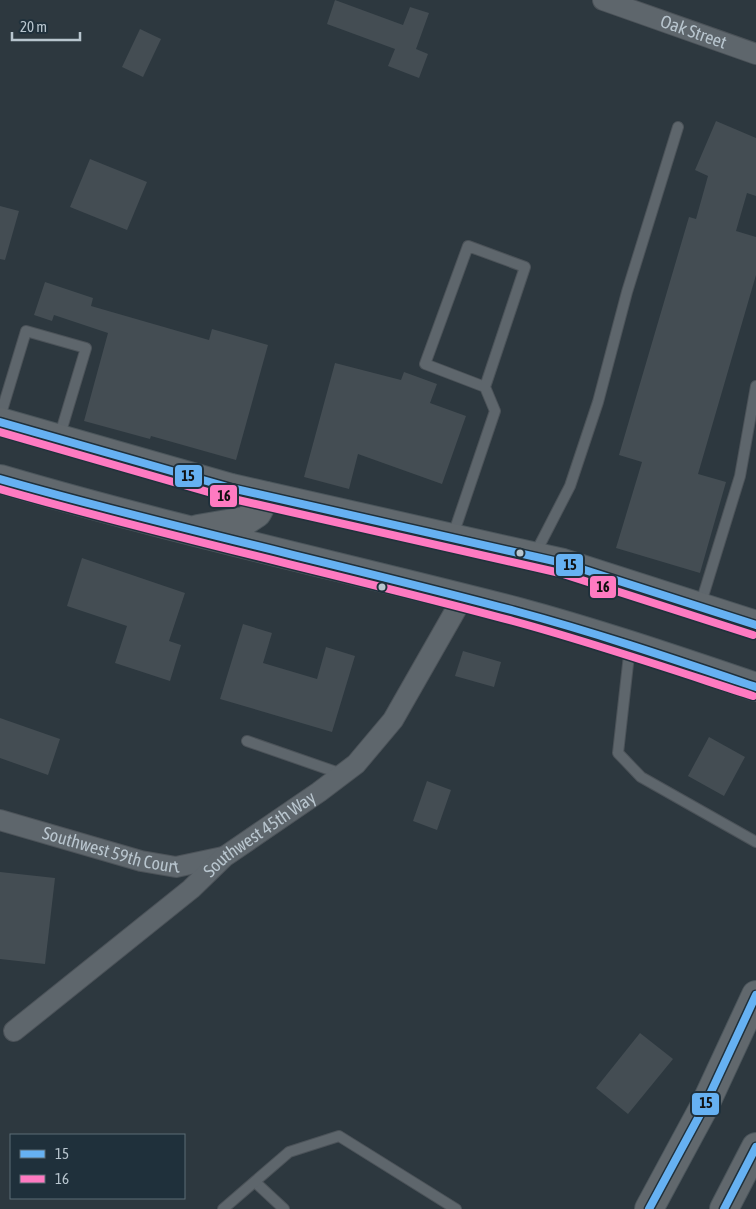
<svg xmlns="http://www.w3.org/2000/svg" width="756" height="1209" viewBox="0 0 756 1209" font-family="'Asap Condensed',sans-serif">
<rect width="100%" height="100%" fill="#2d383f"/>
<g fill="#444d53">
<path d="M335,0L403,25L410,7L429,13L416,49L428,54L419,78L388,66L395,49L327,24Z"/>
<path d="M140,29L161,39L143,77L122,67Z"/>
<path d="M716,121L756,138V196L747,193L736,231L756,237V275L698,474L726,482L700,573L616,548L642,462L619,455L689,217L696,219L708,176L695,170Z"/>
<path d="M90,159L147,182L127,230L70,207Z"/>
<path d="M0,206L19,211L5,260L0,259Z"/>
<path d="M45,282L93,298L91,306L209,340L212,329L268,345L236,460L151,436L150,439L84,421L108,333L54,315L52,321L34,315Z"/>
<path d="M335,363L401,380L404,372L437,384L430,403L466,416L442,484L358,454L349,489L304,477Z"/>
<path d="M82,558L185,593L169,641L181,645L170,681L115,663L127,626L67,606Z"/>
<path d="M243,624L272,633L263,663L317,679L326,647L355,656L332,732L220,699Z"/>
<path d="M463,651L501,662L494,687L455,676Z"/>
<path d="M0,718L60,739L48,775L0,758Z"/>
<path d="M709,737L745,757L724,796L688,776Z"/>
<path d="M427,781L451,790L437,830L413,821Z"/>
<path d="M0,872L55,878L45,964L0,959Z"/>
<path d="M640,1033L673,1059L628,1114L596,1088Z"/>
</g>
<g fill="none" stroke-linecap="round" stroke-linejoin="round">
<defs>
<g id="lane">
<path d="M0,417L26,331L86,348L59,438"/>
<path d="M452,538L495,411L485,387L525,267L468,246L425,364L485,387"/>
<path d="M535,554L570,486L598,402L627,292L678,127"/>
<path d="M700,606L740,476L756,386"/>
<path d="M630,646L618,753L641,777L756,842"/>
<path d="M247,741L342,774"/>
<path d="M255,1182L284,1209"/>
<path d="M223,1209L289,1152L339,1136L456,1209"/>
</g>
<g id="street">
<path id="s1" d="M603,0L756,54"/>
<path id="s2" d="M0,820L141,861L176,867L223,857"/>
<path id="s3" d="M14,1031L191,889L224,857L319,792L356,764L393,720L462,599"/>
</g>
<g id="primary">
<path d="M0,422L231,488L563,563L756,625"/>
<path d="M0,479C170,529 344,567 515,611C597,633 676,660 756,687"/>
<path d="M198,529L245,521L257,513L266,496"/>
<path d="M649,1209L704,1107L756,995"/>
<path d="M724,1209L756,1147"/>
</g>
</defs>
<use href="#lane" stroke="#4c5359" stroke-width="12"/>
<use href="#street" stroke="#4c5359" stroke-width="22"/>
<use href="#primary" stroke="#4b555b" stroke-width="30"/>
<use href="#lane" stroke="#5e666c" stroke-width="10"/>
<use href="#street" stroke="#5e666c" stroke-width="20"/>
<use href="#primary" stroke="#61686d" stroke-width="28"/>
<defs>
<g id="bus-1">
<path d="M0,422L231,488L563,563L756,625"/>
<path d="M0,479C171,528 344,565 515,611C597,633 676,660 756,687"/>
<path d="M649,1209L704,1107L756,995"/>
<path d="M724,1209L756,1147"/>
</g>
<g id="bus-2">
<path d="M0,432L229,498L560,573L753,635"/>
<path d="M0,489C170,538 343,575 513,621C594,643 673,670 753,696"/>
</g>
</defs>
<use href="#bus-1" stroke="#1f303b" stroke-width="11"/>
<use href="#bus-2" stroke="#1f303b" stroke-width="11"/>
<use href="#bus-1" stroke="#66b1f2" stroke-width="8"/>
<use href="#bus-2" stroke="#fe7ac1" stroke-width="8"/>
</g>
<g fill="#b8c5ce" stroke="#1f303b" stroke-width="2">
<circle cx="520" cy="553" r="4.5"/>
<circle cx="382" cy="587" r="4.5"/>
</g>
<g text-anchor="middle" stroke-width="4" stroke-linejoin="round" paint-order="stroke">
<g font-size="18" fill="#b8c5ce" stroke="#1f303b">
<text dy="6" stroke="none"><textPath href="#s1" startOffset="96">Oak Street</textPath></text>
<text dy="6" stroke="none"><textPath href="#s3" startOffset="315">Southwest 45th Way</textPath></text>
<text dy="6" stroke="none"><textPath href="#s2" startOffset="115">Southwest 59th Court</textPath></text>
</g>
</g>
<g stroke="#1f303b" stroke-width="2">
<rect x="174" y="464" width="29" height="24" rx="5" fill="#66b1f2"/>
<rect x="209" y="484" width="29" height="24" rx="5" fill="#fe7ac1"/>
<rect x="555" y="553" width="29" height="24" rx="5" fill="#66b1f2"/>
<rect x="589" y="575" width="28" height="24" rx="5" fill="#fe7ac1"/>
<rect x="691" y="1092" width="29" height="24" rx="5" fill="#66b1f2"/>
</g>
<g font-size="14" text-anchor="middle" font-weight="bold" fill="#111">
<text x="188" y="481">15</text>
<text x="224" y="501">16</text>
<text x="570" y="570">15</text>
<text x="603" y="592">16</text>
<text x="706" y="1108">15</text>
</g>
<rect x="10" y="1134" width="175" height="65" fill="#1f303b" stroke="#5c6c76"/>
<rect x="20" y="1150" width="25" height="8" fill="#66b1f2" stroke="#5c6c76"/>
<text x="55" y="1159" font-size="15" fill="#b8c5ce">15</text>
<rect x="20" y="1175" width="25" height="8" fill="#fe7ac1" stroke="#5c6c76"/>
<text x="55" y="1184" font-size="15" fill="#b8c5ce">16</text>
<path d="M12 32v8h68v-8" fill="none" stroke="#b8c5ce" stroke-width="2.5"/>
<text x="20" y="32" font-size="15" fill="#b8c5ce" stroke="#1f303b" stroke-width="4" paint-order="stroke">20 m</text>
</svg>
